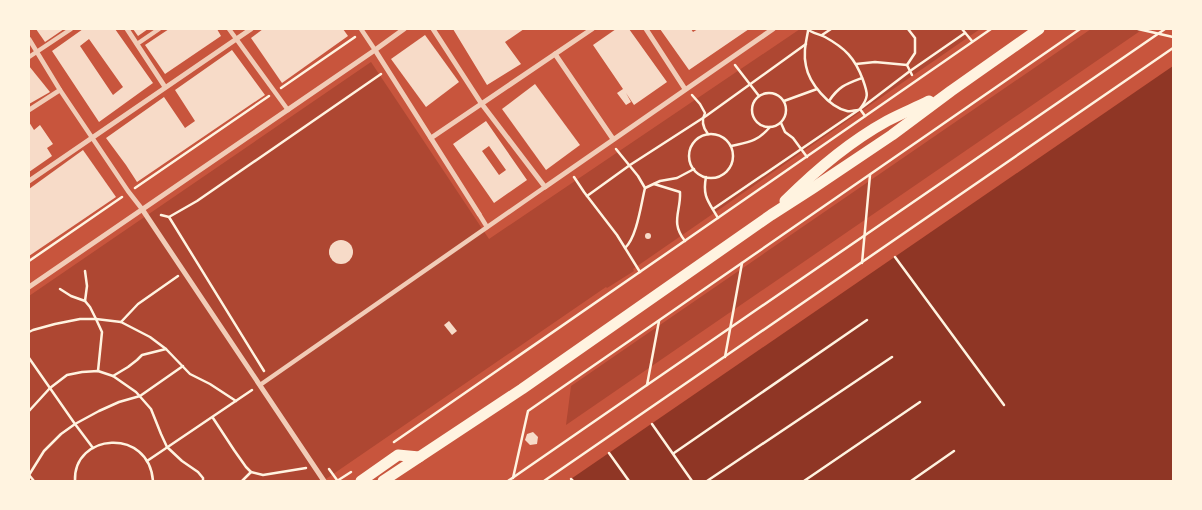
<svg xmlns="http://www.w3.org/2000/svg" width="1202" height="510" viewBox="0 0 1202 510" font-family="Jost,sans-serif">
<rect width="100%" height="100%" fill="#c8553d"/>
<g fill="#ae4732">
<path d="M800,29H980L633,269L634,271L607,288L606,287L323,481H29V296L371,62L489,239Z"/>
<path d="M1091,29H1143L566,425L571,386Z"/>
</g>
<path fill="#8f3625" d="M1173,66V481H568Z"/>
<g fill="#f7dbc8" fill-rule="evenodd">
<path d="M36,29H64L45,42Z"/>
<path d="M83,29H115L153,83L99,122L52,51ZM89,39L123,87L113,95L80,46Z"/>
<path d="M133,29H148L138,36Z"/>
<path d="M169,29H217L221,36L165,74L145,45Z"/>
<path d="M263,29H343L348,36L282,83L251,38Z"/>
<path d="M453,29H524L505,42L521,64L487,85Z"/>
<path d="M616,29H629L667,82L634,105L626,93L631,102L626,105L617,93L623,89L593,45Z"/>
<path d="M660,29H691L693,32L698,29H749L689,70Z"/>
<path d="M425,35L459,82L426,107L391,59Z"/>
<path d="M232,50L265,95L137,182L126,165L106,138L164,97L185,128L195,121L175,90Z"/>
<path d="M29,66L50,92L29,104Z"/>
<path d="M535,84L580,145L546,170L502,109Z"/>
<path d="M486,121L527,180L494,203L453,144ZM489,146L506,170L499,175L482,151Z"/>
<path d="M29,122L34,130L40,125L53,144L47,148L52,156L29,172Z"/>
<path d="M83,150L116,197L29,256V189Z"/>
<circle cx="648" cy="236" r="3"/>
<circle cx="341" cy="252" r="12"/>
<path d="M449,321L457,331L452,335L444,325Z"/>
<path d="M533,432L538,437L537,444L530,445L525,440L527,434Z"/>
</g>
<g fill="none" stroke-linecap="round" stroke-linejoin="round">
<g stroke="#fff3e0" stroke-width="2.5">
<path d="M807,29C812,33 819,34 825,37C845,48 855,58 863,80C868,94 869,97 860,109L865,116"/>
<path d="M908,29L915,38V53L907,65L912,75"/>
<path d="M962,29L972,41"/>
<path d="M1138,29L1173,37"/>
<path d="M808,31C806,42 803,54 806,66C809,83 829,107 847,111C851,112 855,110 858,110"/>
<path d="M822,35L831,29"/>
<path d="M856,64L875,62L907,65"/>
<path d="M735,65L759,96"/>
<path d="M281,88L355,37"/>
<circle cx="769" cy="110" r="17"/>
<path d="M692,95L700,104L705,113C701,121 703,128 708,134"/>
<path d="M784,101L817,89"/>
<path d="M829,101C839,86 846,84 862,78"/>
<path d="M781,123L785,132L793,138L807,157"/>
<circle cx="711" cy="156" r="22"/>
<path d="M731,146C749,142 757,142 770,127"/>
<path d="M616,149L638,176L645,188C641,204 637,237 625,248"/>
<path d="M574,177L584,192L617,235L640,272"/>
<path d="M706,177C702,197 709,202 718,218"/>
<path d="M654,184L680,192C681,212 670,222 685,241"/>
<path d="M135,188L269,96"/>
<path d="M645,188L660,181L677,178L694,169"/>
<path d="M587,196L630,165L706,116L806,44"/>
<path d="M713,209L860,109L910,71L965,33"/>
<path d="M161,215L169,217L197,201L381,74"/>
<path d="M169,217L264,371"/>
<path d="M895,257L1004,405"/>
<path d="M29,261L122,197"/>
<path d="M862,263L870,175"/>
<path d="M85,271L87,286L85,301"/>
<path d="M60,289L71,296L85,301L90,307L96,319L102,332L98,371"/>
<path d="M659,321L647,385L1165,29"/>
<path d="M121,322L138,304L178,276"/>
<path d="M29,332L33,330L55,324L80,319H96L121,322L150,337L166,349L190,374L210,384L236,401"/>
<path d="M725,357L742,263"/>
<path d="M29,358L75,424L93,448"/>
<path d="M113,376L128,367L137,360L142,355L166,349"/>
<path d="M29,411L50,388L67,375L82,372L98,371L113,376L136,392L151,409L161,434L167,447L182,461L198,472L203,478V481"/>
<path d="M213,418L234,450L246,467L251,472L263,475L306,468"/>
<path d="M652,424L692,481"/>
<path d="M394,442L991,29"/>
<path d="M609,453L629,481"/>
<path d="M674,453L867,320"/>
<path d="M147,461L252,390"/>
<path d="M329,469L337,480"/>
<path d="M29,475L44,451L61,434L75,424L99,411L119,402L140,396L183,366"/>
<path d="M29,475L34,481"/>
<path d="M513,478L528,411L1080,29"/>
<path d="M571,479L573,481"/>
<path d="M75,481C73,433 149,427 153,481"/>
<path d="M242,481L251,472"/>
<path d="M337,481L351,472"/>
<path d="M508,481L647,385"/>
<path d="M544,481L1173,48"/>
<path d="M707,481L892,357"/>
<path d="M804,481L920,402"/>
<path d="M911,481L954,451"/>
</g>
<g stroke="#f1ccb7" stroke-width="4.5">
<path d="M229,29L288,110"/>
<path d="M361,29L375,50"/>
<path d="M29,39L60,90L128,191L142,209"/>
<path d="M137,44L159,29"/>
<path d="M29,57L71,29"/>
<path d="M29,110L60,90"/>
<path d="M479,214L487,227"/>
<path d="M260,385L545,187"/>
</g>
<g stroke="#f1ccb7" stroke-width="5">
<path d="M127,29L165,87"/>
<path d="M433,29L481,103L545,187L773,29"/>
<path d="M646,29L685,89"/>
<path d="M375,50L479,214"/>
<path d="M555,54L613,139"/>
<path d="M431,138L592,29"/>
<path d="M29,181L251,29"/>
<path d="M142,209L324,481"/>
<path d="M29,287L375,50L404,29"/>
</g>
<g stroke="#fff3e0" stroke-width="11">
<path d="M785,201C815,171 849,142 887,121C900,114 915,108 929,101"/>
<path d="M361,481L398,455L419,457"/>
<path d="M383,481L522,389L771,215L813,188L892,135L951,91L1039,29"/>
</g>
</g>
<rect width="1202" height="510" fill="none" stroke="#fff3e0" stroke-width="60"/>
</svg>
